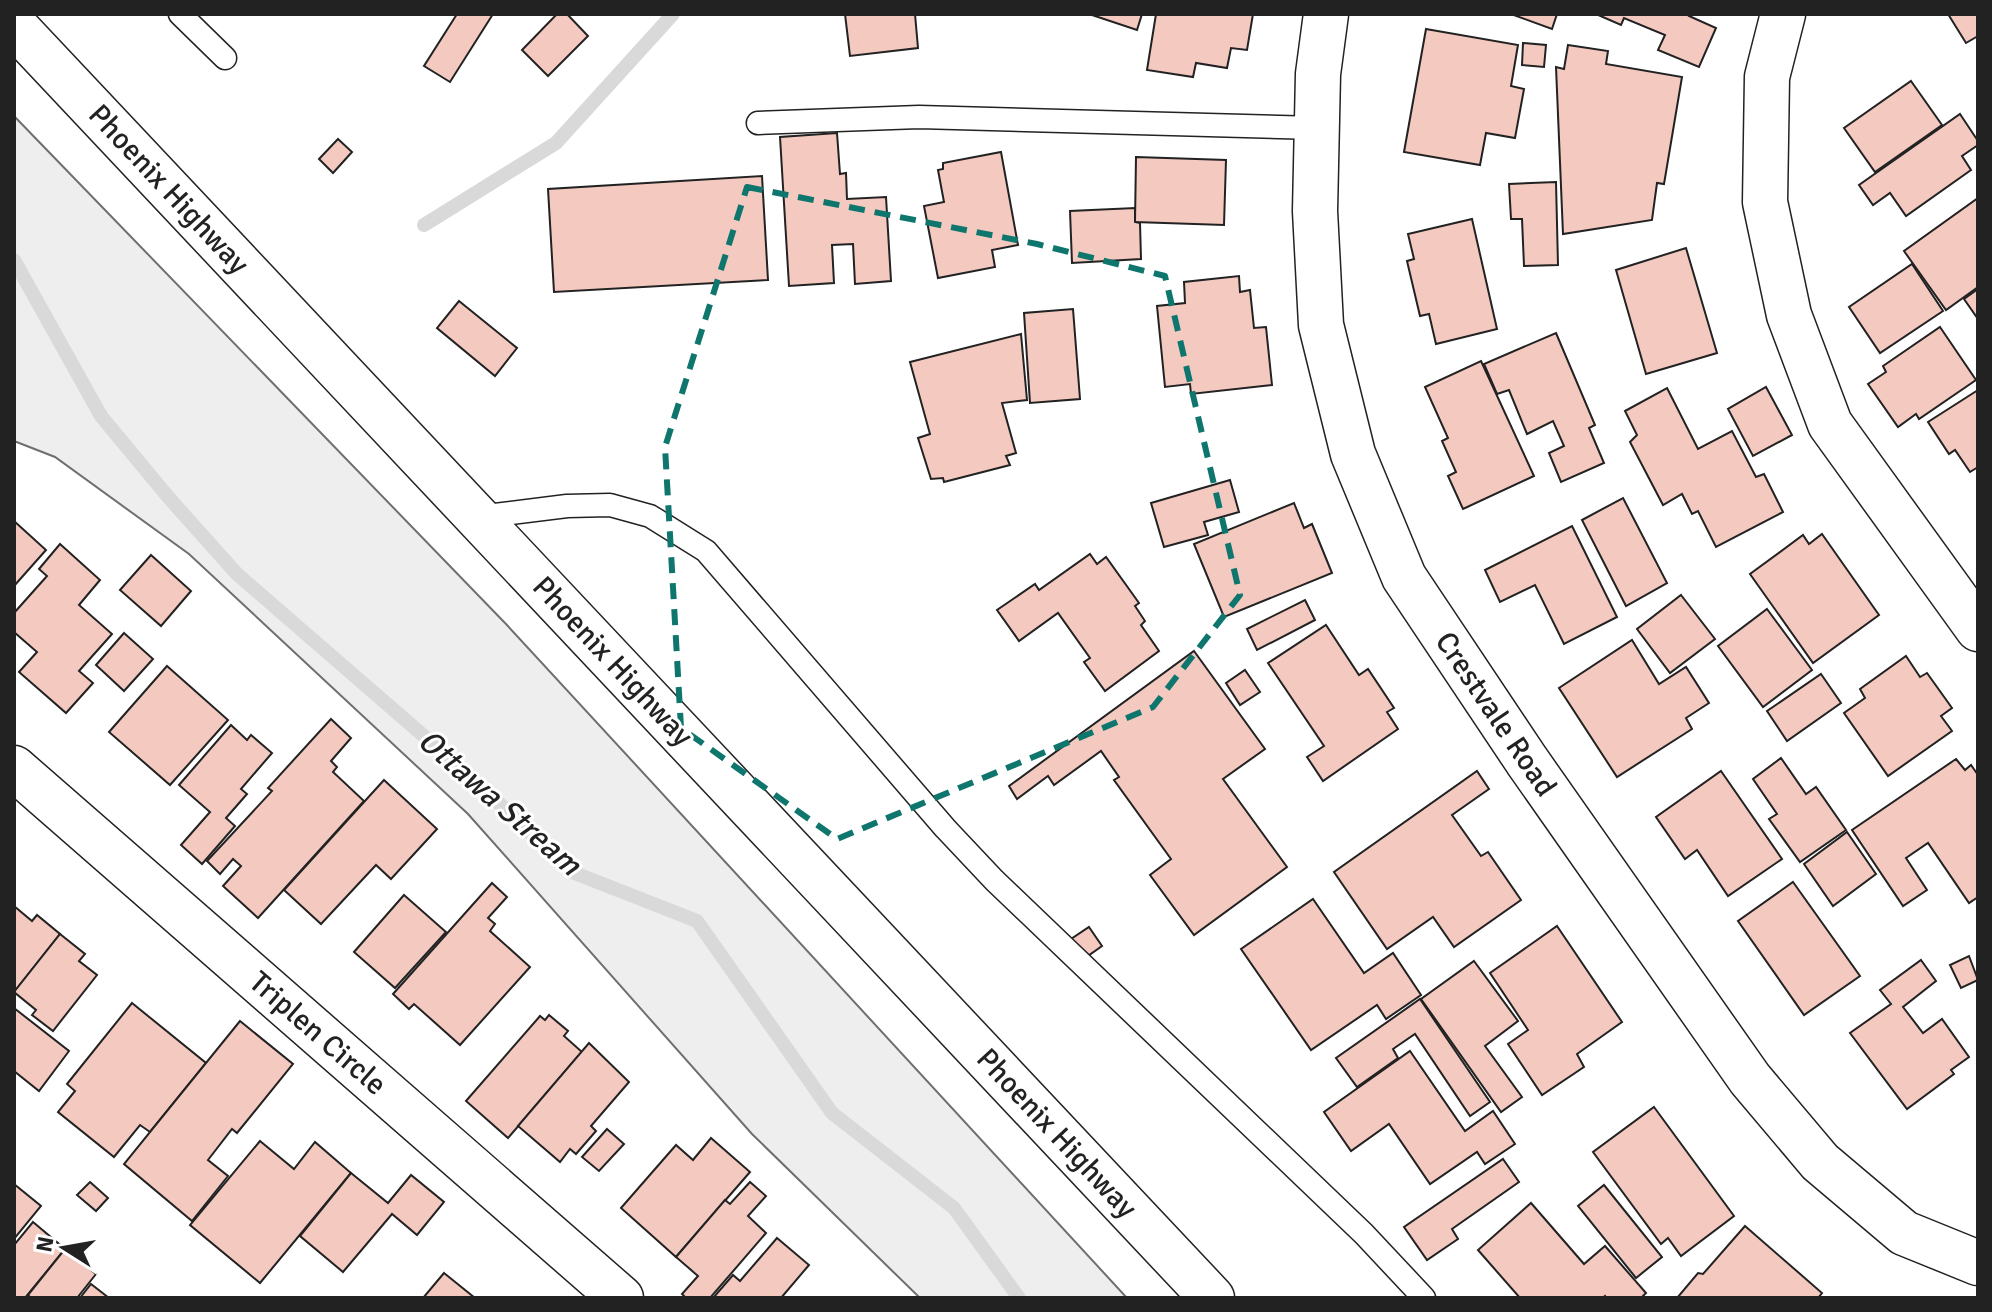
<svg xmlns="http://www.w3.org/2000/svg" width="1992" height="1312" viewBox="0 0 1992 1312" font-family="Signika,sans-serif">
<rect width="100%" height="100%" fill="#fff"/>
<path fill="#eee" stroke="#6f6f6f" stroke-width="2" d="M14,116L506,624L1127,1298H920L752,1134L468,814L189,554L55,457L14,441Z"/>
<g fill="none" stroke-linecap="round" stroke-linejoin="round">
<g stroke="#d9d9d9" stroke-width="14">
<path d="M424,225L556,143L673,14"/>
<path d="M14,260L101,416L169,498L237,574L470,776L572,872L697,921L832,1113L954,1208L1019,1298"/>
</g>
</g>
<g fill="#f3c9c0" stroke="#222" stroke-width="2">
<path d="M457,14H493L450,82L424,66Z"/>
<path d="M557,14H567L588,36L548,76L522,50Z"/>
<path d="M845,14H915L918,48L850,56Z"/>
<path d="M1089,14H1142L1137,30Z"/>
<path d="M1156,14H1253L1247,50L1231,48L1227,68L1196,63L1193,77L1147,70Z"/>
<path d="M1511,14H1557L1552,29Z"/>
<path d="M1596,14H1690L1689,16L1716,28L1699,67L1658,50L1665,35L1624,18L1621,25Z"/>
<path d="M1948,14H1978V36L1966,43Z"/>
<path d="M1426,29L1518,45L1511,86L1524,89L1515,138L1486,133L1480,165L1404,152Z"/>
<path d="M1523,43L1546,45L1544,67L1522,65Z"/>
<path d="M1568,45L1608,51L1606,64L1682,77L1664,184L1657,183L1652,220L1563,234L1556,67L1564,69Z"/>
<path d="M1911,81L1942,125L1875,172L1844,128Z"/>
<path d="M1960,114L1978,141V145L1962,156L1971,170L1906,216L1890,193L1873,205L1859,185Z"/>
<path d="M837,133L840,174L846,173L847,199L886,197L891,281L855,284L853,244L832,245L834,283L789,286L780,137Z"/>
<path d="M338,139L352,152L333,173L319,159Z"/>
<path d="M1001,152L1018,245L992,250L995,267L938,278L924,206L944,202L938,170L943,169V163Z"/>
<path d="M1136,157L1226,160L1224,225L1135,222Z"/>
<path d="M762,176L768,280L554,292L548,189Z"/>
<path d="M1556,182L1558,265L1524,266L1522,219H1511L1509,184Z"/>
<path d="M1978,198V287L1946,310L1904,251Z"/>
<path d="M1135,208V222L1140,223L1141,259L1072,263L1070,211Z"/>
<path d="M1472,219L1497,329L1436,344L1429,314L1420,316L1407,261L1414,259L1408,234Z"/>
<path d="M1686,248L1717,353L1646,374L1616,270Z"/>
<path d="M1912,264L1943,311L1880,353L1849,307Z"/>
<path d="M1239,276L1240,292L1250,290L1254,328L1266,327L1272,385L1191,394L1190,384L1165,387L1157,306L1185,303L1184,282Z"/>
<path d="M1978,289V319L1964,299Z"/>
<path d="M459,301L517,348L495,376L437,328Z"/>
<path d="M1073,309L1080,399L1030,403L1024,313Z"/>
<path d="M1940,327L1976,380L1919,419L1916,414L1898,427L1868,384L1886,372L1883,366Z"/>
<path d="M1556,333L1595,425L1589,428L1604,463L1561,482L1549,453L1564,446L1553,421L1527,434L1509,390L1497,394L1484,364Z"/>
<path d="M1021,334L1027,400L1002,403L1016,453L1006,456L1010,465L944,482L943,478L931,479L918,438L930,434L910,362Z"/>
<path d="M1481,361L1534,476L1463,509L1448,476L1456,472L1442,441L1448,438L1425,387Z"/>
<path d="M1766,387L1792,435L1753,456L1728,409Z"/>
<path d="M1667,388L1698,449L1732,431L1756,477L1764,474L1783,512L1716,547L1698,511L1692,514L1682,494L1663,505L1630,442L1637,435L1625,411Z"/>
<path d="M1978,390V467L1970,472L1955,450L1949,454L1928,422Z"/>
<path d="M1230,480L1239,512L1204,522L1208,535L1164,547L1151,503Z"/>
<path d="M1623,498L1667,583L1626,606L1582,520Z"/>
<path d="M1294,503L1304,528L1312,524L1332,573L1224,617L1194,544Z"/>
<path d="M14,521L46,550L14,586Z"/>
<path d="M1572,526L1617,617L1564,644L1535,585L1500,602L1485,570Z"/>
<path d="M1822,534L1879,615L1813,663L1750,574L1803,535L1809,544Z"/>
<path d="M60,544L100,580L79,605L112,634L79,671L93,683L66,713L19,672L37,652L14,632V613L47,576L39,569Z"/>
<path d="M1090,554L1097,564L1106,557L1139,603L1135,606L1145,621L1141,625L1159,651L1105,691L1084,662L1090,658L1058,613L1019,641L997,610L1035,584L1039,590Z"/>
<path d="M151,555L191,591L161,626L120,590Z"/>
<path d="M1681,595L1715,639L1670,673L1637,629Z"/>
<path d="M1305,600L1315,620L1257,650L1247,629Z"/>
<path d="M1767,609L1812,670L1763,707L1718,646Z"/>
<path d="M1326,625L1359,675L1368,669L1394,708L1387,712L1398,729L1323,781L1307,757L1324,746L1268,663Z"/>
<path d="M124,633L153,659L124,691L96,665Z"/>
<path d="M1632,640L1659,684L1686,667L1709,703L1686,718L1692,729L1617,777L1559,688Z"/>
<path d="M1194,651L1265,749L1223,779L1287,867L1194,935L1150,875L1171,859L1114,780L1119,777L1101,751L1054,785L1048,776L1017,799L1009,786Z"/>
<path d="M1906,656L1920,677L1927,673L1952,708L1941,716L1952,731L1888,776L1844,713L1865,698L1860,689Z"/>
<path d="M167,666L228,720L170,785L109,732Z"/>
<path d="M1245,670L1260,692L1240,705L1226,683Z"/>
<path d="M1821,674L1841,703L1787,741L1767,711Z"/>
<path d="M331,719L351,738L331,761L337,767L333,772L364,801L258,918L223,886L241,866L233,859L220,874L207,861L272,791L268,788Z"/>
<path d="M231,725L247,740L251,735L272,753L241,789L247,794L226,818L235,826L202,864L181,845L210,812L179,785Z"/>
<path d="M1781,758L1806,794L1816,787L1846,830L1800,862L1769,819L1777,814L1753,779Z"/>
<path d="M1956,759L1965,770L1971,765L1978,775V897L1969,903L1928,843L1906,858L1927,890L1903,906L1852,830Z"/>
<path d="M1477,771L1489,789L1452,815L1481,856L1488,852L1521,900L1454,947L1433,917L1387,949L1334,872Z"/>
<path d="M1721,771L1782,859L1728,896L1697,850L1685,859L1656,817Z"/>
<path d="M384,780L437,829L391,879L376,865L321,924L284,890Z"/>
<path d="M1847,832L1876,874L1833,906L1804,864Z"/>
<path d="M1793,882L1860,976L1804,1015L1738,921Z"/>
<path d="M492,883L507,897L488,918L495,924L490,931L530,967L460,1045L414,1004L409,1009L393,994Z"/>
<path d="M404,895L446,932L395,988L354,952Z"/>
<path d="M1313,899L1364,973L1393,953L1421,995L1386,1019L1377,1005L1311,1050L1241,949Z"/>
<path d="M14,906L32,921L37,915L60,934L14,992Z"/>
<path d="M1557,926L1622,1022L1577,1054L1584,1067L1542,1095L1508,1044L1528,1030L1490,973Z"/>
<path d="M1089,927L1102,946L1085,958L1071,939Z"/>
<path d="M60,934L85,954L79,961L97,975L53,1031L32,1015L36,1010L14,992Z"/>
<path d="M1969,956L1978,980L1961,988L1950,965Z"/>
<path d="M1921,960L1936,981L1903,1007L1923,1033L1942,1019L1969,1057L1951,1070L1954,1074L1907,1109L1850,1033L1891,1004L1880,990Z"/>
<path d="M1474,961L1518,1021L1485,1046L1522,1097L1501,1112L1421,999Z"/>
<path d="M1420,999L1490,1102L1470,1116L1415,1034L1393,1049L1398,1058L1357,1087L1336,1058Z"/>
<path d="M132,1003L206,1063L150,1132L140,1125L114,1157L58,1112L75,1091L67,1084Z"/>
<path d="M14,1008L69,1051L39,1091L14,1071Z"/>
<path d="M549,1015L568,1031L564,1036L582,1052L508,1138L466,1101L540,1016L545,1020Z"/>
<path d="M240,1021L293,1064L237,1133L232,1129L208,1160L228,1176L192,1221L124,1164Z"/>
<path d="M589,1043L629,1082L591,1126L596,1131L576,1154L570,1149L560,1162L518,1126Z"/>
<path d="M1410,1051L1465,1131L1493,1111L1515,1144L1485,1164L1477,1152L1430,1184L1389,1124L1351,1151L1324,1112Z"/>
<path d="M1654,1107L1734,1216L1681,1256L1668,1238L1661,1244L1593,1152Z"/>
<path d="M607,1129L624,1144L599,1171L582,1157Z"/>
<path d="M711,1138L750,1172L676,1257L621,1208L676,1145L693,1160Z"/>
<path d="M260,1141L294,1169L315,1142L351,1173L260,1283L190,1225Z"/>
<path d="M1503,1159L1519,1182L1452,1229L1458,1239L1427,1260L1404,1227Z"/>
<path d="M351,1173L388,1203L411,1175L444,1202L417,1235L392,1214L343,1272L300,1236Z"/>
<path d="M90,1182L108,1198L96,1211L77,1195Z"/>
<path d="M750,1182L766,1196L748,1216L766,1233L710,1298H686L682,1294L698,1276L676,1257L725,1200L730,1204Z"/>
<path d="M14,1184L41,1206L14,1239Z"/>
<path d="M1604,1185L1662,1257L1636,1278L1578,1206Z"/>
<path d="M1531,1203L1584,1264L1605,1246L1646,1293L1641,1298H1606L1605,1296L1602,1298H1520L1478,1250Z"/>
<path d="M33,1222L65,1249L25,1298H14V1245Z"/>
<path d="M1745,1226L1822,1293L1818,1298H1677L1698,1273L1703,1274Z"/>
<path d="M777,1238L809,1265L781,1298H713L733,1275L740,1281Z"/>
<path d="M65,1249L96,1274L77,1298H31L28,1295Z"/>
<path d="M444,1273L475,1298H423Z"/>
<path d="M91,1284L109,1298H80Z"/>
</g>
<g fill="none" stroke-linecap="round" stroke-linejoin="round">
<defs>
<g id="lane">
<path d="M180,14L225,58"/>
<path d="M758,123L919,117L1317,128"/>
<path d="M478,517L567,506L610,505L650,516L706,551L945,828L994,880L1364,1234L1424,1298"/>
</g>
<g id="street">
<path d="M1326,14L1318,74L1315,211L1321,325L1353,454L1404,577L1527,761L1750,1079L1820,1162L1904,1233L1978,1263"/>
<path d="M1783,14L1767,77L1765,202L1789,315L1830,424L1978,629"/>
<path d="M14,768L621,1298"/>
</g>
<path id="secondary" d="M14,25L1212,1298"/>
</defs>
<use href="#lane" stroke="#222" stroke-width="25"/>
<use href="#street" stroke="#222" stroke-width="47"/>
<use href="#secondary" stroke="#222" stroke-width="47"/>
<use href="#lane" stroke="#fff" stroke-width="22"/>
<use href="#street" stroke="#fff" stroke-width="44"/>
<use href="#secondary" stroke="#fff" stroke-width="44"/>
</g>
<path fill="none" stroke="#0f766e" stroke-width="6" stroke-dasharray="16 10" stroke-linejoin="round" d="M747,187L1037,244L1165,276L1240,595L1153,707L837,839L681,728L665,447Z"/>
<g text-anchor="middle" stroke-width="6" stroke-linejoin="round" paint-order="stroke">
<g font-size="30" fill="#222" stroke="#fff">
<text transform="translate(169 189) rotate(47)" y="10">Phoenix Highway</text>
<text transform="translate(613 661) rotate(47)" y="10">Phoenix Highway</text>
<text transform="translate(1496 714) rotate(56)" y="10">Crestvale Road</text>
<text transform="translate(318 1033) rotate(41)" y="10">Triplen Circle</text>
<text transform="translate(1057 1133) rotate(47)" y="10">Phoenix Highway</text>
</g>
<g font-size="32" font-style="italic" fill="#222" stroke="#fff">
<text transform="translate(500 802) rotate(41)" y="11">Ottawa Stream</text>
</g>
</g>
<rect width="1992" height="1312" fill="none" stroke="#222222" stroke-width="32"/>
<g transform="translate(64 1248) rotate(281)" stroke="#ffffff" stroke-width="6" paint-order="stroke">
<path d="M0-6L14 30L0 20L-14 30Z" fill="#222222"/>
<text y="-12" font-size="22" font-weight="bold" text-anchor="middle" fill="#222222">N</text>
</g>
</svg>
